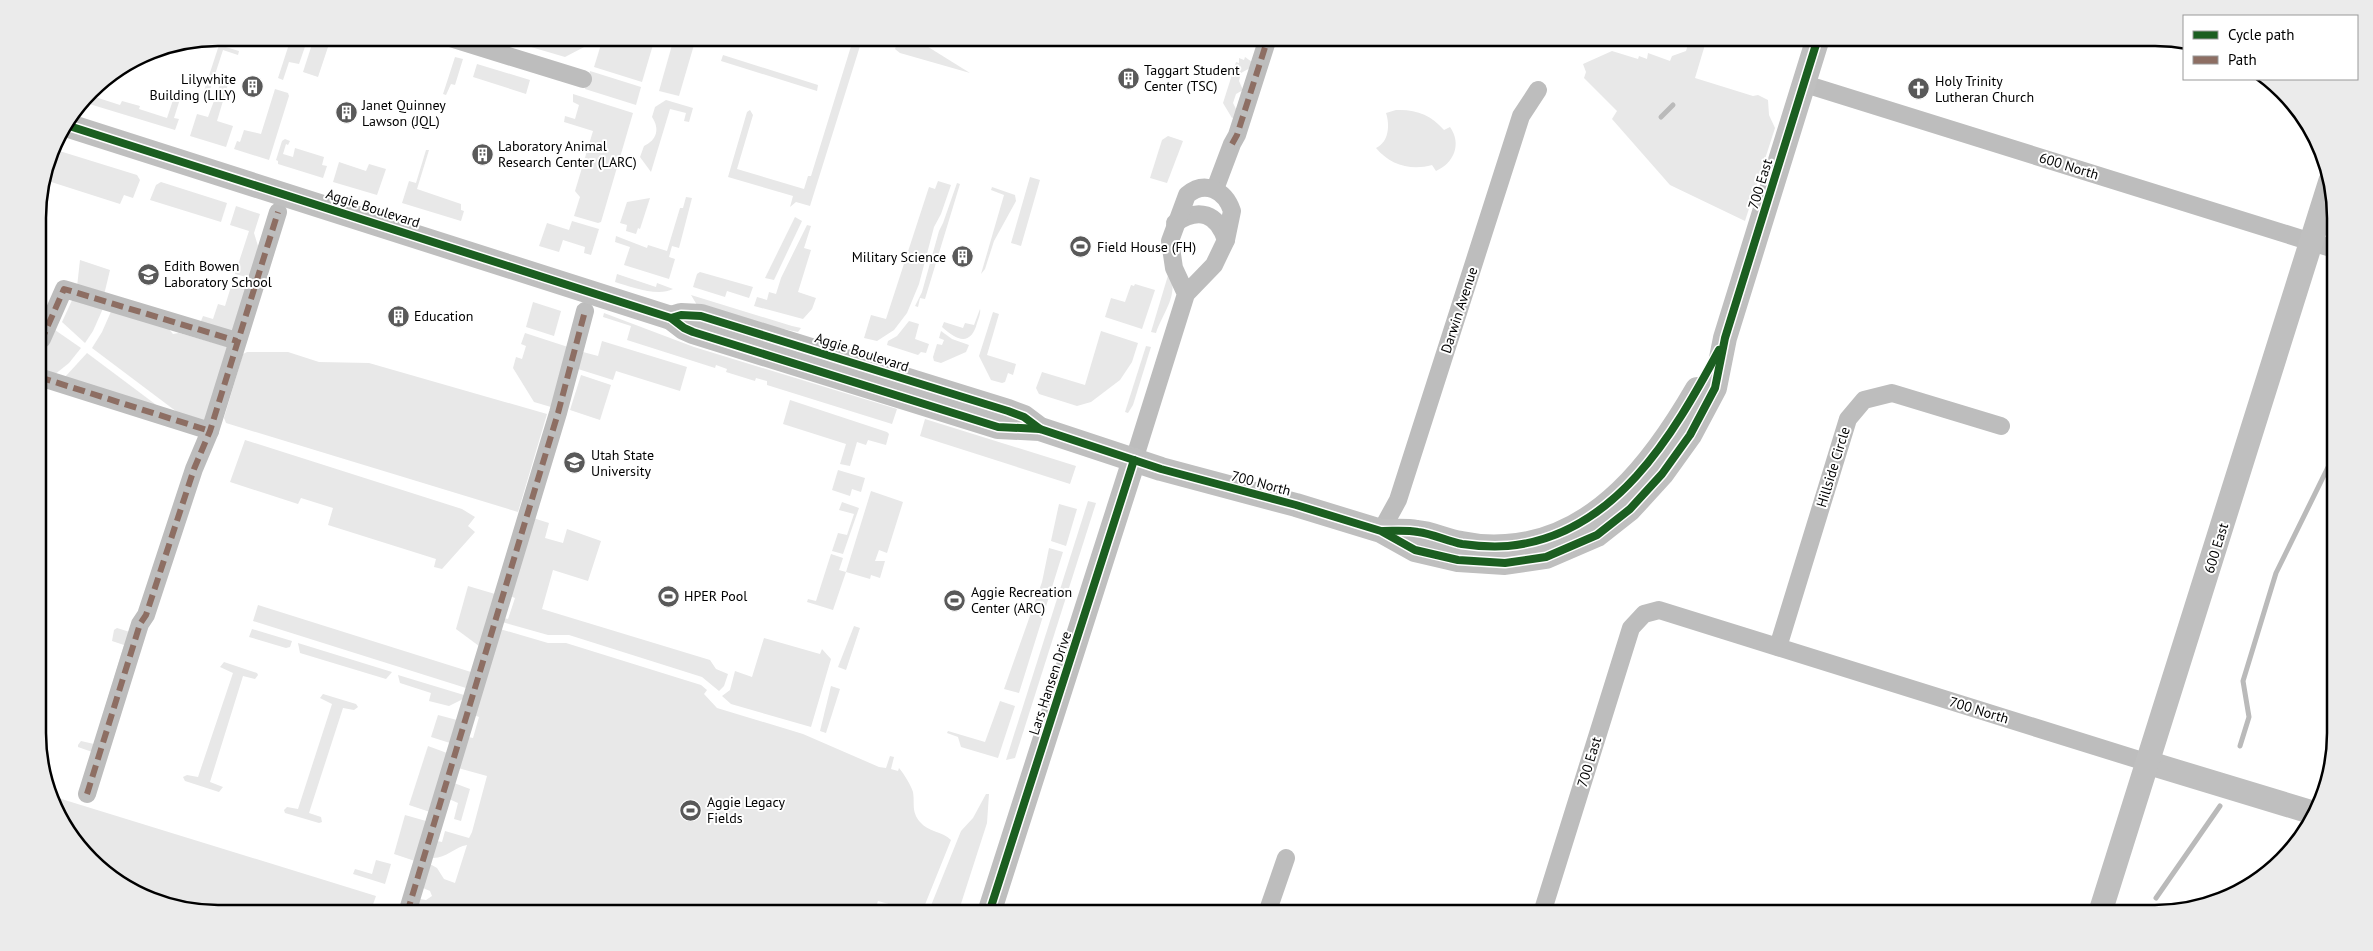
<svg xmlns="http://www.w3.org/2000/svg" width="2373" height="951" viewBox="0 0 2373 951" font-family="'PT Sans',sans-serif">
<rect width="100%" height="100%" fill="#fff"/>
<g fill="#e8e8e8">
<path d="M291,38H308L299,64L289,62L283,80L278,78Z"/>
<path d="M314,38H331L318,77L303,72Z"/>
<path d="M500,38H590L588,45L565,57Z"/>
<path d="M603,38H655L642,82L594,67Z"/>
<path d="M674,38H696L679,96L659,91Z"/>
<path d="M899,38L925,45L970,73L900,53L895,49Z"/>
<path d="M1690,38H1707L1695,78L1753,96L1758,95L1768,100L1769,115L1775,128L1745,221L1670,185L1612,119L1617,111L1584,78L1586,72L1583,64L1612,51L1638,59L1639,56L1647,59L1648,53L1670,61L1672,56L1686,51Z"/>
<path d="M852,43L860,46L810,206L796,202L790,207L793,196L728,177L747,112L750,110L753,115L737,169L804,189L808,176H811Z"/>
<path d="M219,45L239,51L238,55L223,50L208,96L203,94Z"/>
<path d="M723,55L818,85L817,91L721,61Z"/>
<path d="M455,57L463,59L455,85L451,84L446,95L443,94Z"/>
<path d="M1245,57L1252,62L1250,68L1241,73L1239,81L1243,90L1236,94L1233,103L1237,111L1235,117L1232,118L1223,103L1236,62L1239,63V58L1244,60Z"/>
<path d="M477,64L530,80L526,94L473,77Z"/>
<path d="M590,71L641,87L636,105L585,89Z"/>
<path d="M221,82L228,84L217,121L233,126L226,147L190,136L197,114L208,117Z"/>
<path d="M275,89L288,93L289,96L269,160L234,149L237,141L240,142L244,130L261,134Z"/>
<path d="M175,94L184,96L183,99H180L174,118L179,119L175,130L86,103L89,95L120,105L122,101L140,106L139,109L167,118Z"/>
<path d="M573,94L633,113L601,222L598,223L574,216L580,197L575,191L593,131L564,122L565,116L575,119L579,105L573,102Z"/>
<path d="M666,100L693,108L689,122L684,121L686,113L670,109L651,172L640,157L644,146C657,140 660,129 652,117L655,107Z"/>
<path d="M1396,110C1416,109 1431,115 1444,130L1450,127C1462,144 1454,163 1436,171L1432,165C1411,171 1390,165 1376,148C1389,142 1390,125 1386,113Z"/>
<path d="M1168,136L1183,141L1167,183L1150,178L1162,140Z"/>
<path d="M285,139L290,141L288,145L286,144L283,154L293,157L295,148L324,157L322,165L327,166L323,178L278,164V161L276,160L282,141Z"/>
<path d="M53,149L137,175L140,180L133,198L124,195L120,204L45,180Z"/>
<path d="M426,150H429L417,189L461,204V210L464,211L461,221L402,203L409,181L416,183Z"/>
<path d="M339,162L366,171L369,164L386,169L377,195L333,182Z"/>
<path d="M1030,177L1040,180L1021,246L1011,243Z"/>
<path d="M938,181L951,185L941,214L934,227L919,284L907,313L894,330L877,341L864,338L871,315L886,319L929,187L935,189Z"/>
<path d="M161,182L227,203L221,222L150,200L156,185Z"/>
<path d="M957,183L960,184L925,299L920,298L918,307L915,306L922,292L939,231L943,223Z"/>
<path d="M992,187L1015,195L1016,201L994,241L985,269L981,274L1004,195L991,190Z"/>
<path d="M686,197L692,198L679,248L672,246L669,257L675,259L669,279L624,265L630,247L615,242L616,236L647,248L648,245L667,251L680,208H683Z"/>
<path d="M650,198L640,229L638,228L636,234L626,231L627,225L620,223L627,202Z"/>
<path d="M236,206L260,214L254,233L258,246L253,274L246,277L235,274L249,231L230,225Z"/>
<path d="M795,217L802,221L774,280L765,278Z"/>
<path d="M572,221L599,229L591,255L584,253L585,247L563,240L559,252L539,246L547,223L569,230Z"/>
<path d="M807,225L811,226L804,248L811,250L798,292L816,298L812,309L803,319L754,306L757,297L767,300L769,292L776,294L781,278Z"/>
<path d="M80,260L110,270L104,295L77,287Z"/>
<path d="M700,272L753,287L749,298L727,291L725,297L693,287L697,274Z"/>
<path d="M1169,272C1180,294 1163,312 1156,333L1151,332Z"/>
<path d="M617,274L656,287L657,283L673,289C658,297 631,287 615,282Z"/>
<path d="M233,280L246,287L233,332L199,326L203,316L213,319L218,304L225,306Z"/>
<path d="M1135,284L1155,290L1142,329L1105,317L1111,298L1125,302L1131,285L1134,286Z"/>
<path d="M691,295L792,326L801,328L798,332L759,324L697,305Z"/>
<path d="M74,296L105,304L93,331L85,343L62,322Z"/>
<path d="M533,302L561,311L554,336L526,327Z"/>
<path d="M113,307L168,328L173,334L179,333L228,347L205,420L189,421L92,348L102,332Z"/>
<path d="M980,309C981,311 979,318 977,323C971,346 957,341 942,327L944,322L963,328L965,323L974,325Z"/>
<path d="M993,312L999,314L987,355L1016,364L1013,375L1008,373L1005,382L1002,383L991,380L979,356Z"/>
<path d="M604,313L694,347L897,409L892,424L767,385V381L756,378L755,381L726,372L727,369L716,365L715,368L627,340L631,326L603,317Z"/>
<path d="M909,321L919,324L915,339L929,344L926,353L921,352L918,355L887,345L888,341L897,336Z"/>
<path d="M55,330L81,348L69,363L54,375L39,374V346Z"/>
<path d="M941,331L952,339L969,345L966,352L941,363L934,361L933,357L937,344L942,345L944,340L939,338Z"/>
<path d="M1101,331L1138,343L1132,362L1120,380L1091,402L1077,406L1039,394L1036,388L1042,372L1085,385Z"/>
<path d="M525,333L568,347L551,407L534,402L513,368L516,357L522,359L526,346L521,344Z"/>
<path d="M602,341L687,367L680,391L616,371L613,380L578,369L583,352L598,356Z"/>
<path d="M1146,346L1151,347L1133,405L1128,413L1125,412Z"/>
<path d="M247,352H288L319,362L369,363L547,414L518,512L226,423L224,418L243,354Z"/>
<path d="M87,353L159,407L65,377Z"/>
<path d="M581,375L611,385L600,420L570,410Z"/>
<path d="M790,400L887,432L889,434L886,445L868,440L866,445L857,442L850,466L840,464L846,444L783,424Z"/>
<path d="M925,419L1076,466L1070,484L920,436Z"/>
<path d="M245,440L462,509L475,517L468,526L475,532L442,569L434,567L436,559L328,525L333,508L301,498L298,504L230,482Z"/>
<path d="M838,470L865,478L861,492L852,489L850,496L832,490Z"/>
<path d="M871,491L903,502L887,553L879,550L875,561H885L880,578L871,575L870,579L846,572L833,610L807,602L808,599L816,601L831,554L843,558L839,570L846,572Z"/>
<path d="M1088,501L1096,503L1015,758L1006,760Z"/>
<path d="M842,502L859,508L843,554L832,551L838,533L847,535L854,514L839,510Z"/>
<path d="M1059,504L1077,509L1066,546L1051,541Z"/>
<path d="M533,518L549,523L545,538L563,543L567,529L601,541L588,581L553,570L542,609L710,660L716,669L728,674L724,686L719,691L702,677L569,635H548L502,622L503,618L508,619L515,598L510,596Z"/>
<path d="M1049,548L1063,552L1019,693L1004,689L1042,582Z"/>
<path d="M468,586L495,594L479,646L456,629Z"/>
<path d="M258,605L471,672L466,688L253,621Z"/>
<path d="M854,626L860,628L846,670L838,667Z"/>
<path d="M117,628L133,633L95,753L78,747V745L81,741L94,744L124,645L112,641L114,630Z"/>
<path d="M252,629L292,641L290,647L286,648L249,637Z"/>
<path d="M500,629L548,643H566L701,685L707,690L704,694L717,708L803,734L879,767L886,768L890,756L894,757L891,769L898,771L899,768C904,774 911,785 913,792C915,804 911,811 920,822C928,832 942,831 951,840L922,912L920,913L901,912L903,908L878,901L874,913H421L416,912L420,899L426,900L432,896L430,891L423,888L430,864L437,868L444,879L455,883L467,845C455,847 445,859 432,858L437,841L442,842L445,831L469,838L472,832L487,776L458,768L468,737L473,738L479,717L474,715Z"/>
<path d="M764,638L820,654L822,649L831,659L811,727L731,704L722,696L730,690L735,671L752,677Z"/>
<path d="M298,643L392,672L386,679L300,653Z"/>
<path d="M224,662L257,673L258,675L255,679L243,676L210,782L223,787L219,792L185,781L183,777L187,775L198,777L233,673L220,667Z"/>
<path d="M398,675L464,695L463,699L449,706L429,701L431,693L400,683Z"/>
<path d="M831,686L840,689L826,733L820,731Z"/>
<path d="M323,694L356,704L358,707L354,710L343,708L309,813L321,817L322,822L319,823L285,813L284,810L287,807L298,809L332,704L320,698Z"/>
<path d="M1000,701L1015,706L998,758L961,747L958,737L947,733L948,731L985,742Z"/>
<path d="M438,715L457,720L450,743L431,737Z"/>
<path d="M428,746L447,753L430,812L409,805Z"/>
<path d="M454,783L470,789L461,821L454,819L458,803L449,799Z"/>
<path d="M986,794H989L987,823L958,913H928L961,831L973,818Z"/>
<path d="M55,797L376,896L370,913H218L160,904L82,852Z"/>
<path d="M405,815L426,821L415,861L394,854Z"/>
<path d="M376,860L391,864L385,884L353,874L355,869L372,874Z"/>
</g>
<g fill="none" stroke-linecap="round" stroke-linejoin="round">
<g stroke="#bababa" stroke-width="5">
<path d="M1661,117L1673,105"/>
<path d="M2240,746L2249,717L2243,681L2276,573L2335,453"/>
<path d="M2156,898L2220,806"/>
</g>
<g stroke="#bdbdbd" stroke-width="18">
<path d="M450,38L583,79"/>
<path d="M1805,84L2334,249"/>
<path d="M1215,189L1232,144L1237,135L1268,38"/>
<path d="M1175,223C1199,207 1217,213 1226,240"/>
<path d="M39,341L42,339L64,289L237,341"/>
<path d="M39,377L210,431"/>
<path d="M1134,460L1186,294L1214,265L1226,240L1232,211C1225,190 1205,180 1187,195L1170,241L1174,268L1186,294"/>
<path d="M1381,531L1398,500L1521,116L1538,90"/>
<path d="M1778,647L1848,419L1864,400L1892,393L2001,426"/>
<path d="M87,794L140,624L146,615L194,469L210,431L278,212"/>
<path d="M407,913L558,413L585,311"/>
<path d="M1267,913L1286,858"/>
<path d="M1542,913L1631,628L1644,614L1659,610L2149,763"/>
</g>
<g stroke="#bfbfbf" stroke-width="24">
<path d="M66,125L671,318L684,328L693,332L998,427L1040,429L1161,469L1296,505L1381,531L1415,550L1458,560L1505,563L1546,557L1597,535L1630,509L1662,474L1690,435L1715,388L1725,338L1818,38"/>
<path d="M671,318L681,315L701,316L1008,411L1024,417L1036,426"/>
<path d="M1383,531C1394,531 1406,530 1417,532C1432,533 1446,541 1461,543C1475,546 1492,547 1506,546C1597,541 1656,460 1697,389"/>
<path d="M2149,763L2314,813"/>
<path d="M989,913L1134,460"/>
<path d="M2100,913L2330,182"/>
</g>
<g stroke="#8d6e63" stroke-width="6" stroke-dasharray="12 6" stroke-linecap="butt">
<path d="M1232,144L1237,135L1268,38"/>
<path d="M39,341L42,339L64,289L237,341"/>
<path d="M39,377L210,431"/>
<path d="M87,794L140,624L146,615L194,469L210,431L278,212"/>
<path d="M407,913L558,413L585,311"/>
</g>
<defs>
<g id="cycleway">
<path d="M66,125L671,318L684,328L693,332L998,427L1040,429L1161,469L1296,505L1381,531L1415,550L1458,560L1505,563L1546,557L1597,535L1630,509L1662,474L1690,435L1715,388L1725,338L1818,38"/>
<path d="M671,318L681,315L701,316L1008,411L1024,417L1040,429"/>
<path d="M1383,531C1395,531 1407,530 1418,532C1433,534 1447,541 1462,544C1476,546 1494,547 1508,546C1615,536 1673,435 1719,350"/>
<path d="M989,913L1134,460"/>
</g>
</defs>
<use href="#cycleway" stroke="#fff" stroke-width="11"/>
<use href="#cycleway" stroke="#1b5e20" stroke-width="8"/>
</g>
<defs>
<symbol id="building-disc" viewBox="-11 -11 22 22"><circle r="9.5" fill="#595959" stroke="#fff"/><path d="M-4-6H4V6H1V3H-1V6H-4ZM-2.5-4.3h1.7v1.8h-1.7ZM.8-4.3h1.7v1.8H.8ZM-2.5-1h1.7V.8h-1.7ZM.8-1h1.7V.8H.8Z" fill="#fff"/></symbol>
<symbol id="church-disc" viewBox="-11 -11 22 22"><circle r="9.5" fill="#595959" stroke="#fff"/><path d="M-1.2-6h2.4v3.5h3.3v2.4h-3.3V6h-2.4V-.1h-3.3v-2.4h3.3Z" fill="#fff"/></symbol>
<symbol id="stadium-disc" viewBox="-11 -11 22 22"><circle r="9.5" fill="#595959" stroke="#fff"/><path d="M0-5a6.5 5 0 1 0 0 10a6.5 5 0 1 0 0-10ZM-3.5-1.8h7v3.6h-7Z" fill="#fff"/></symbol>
<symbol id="school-disc" viewBox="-11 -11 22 22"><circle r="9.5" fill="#595959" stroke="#fff"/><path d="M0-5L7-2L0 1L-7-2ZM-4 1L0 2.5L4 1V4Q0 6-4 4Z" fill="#fff"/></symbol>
<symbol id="university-disc" viewBox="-11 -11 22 22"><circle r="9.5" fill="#595959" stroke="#fff"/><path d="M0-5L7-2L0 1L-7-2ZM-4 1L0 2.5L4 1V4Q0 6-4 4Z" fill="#fff"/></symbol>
</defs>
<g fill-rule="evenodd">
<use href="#building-disc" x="1116" y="66" width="25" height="25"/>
<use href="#building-disc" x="240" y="74" width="25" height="25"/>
<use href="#church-disc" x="1906" y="76" width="25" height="25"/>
<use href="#building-disc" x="334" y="100" width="25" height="25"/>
<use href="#building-disc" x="470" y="142" width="25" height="25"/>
<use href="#stadium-disc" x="1068" y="234" width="25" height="25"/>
<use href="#building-disc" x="950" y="244" width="25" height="25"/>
<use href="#school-disc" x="136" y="262" width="25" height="25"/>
<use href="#building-disc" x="386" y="304" width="25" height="25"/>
<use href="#university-disc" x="562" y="450" width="25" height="25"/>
<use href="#stadium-disc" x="656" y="584" width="25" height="25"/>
<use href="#stadium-disc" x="942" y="588" width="25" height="25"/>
<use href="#stadium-disc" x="678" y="798" width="25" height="25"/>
</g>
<g text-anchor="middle" stroke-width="4" stroke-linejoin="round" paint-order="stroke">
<g font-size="14" fill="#000" stroke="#fff" text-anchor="start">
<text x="1144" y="75">Taggart Student<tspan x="1144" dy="16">Center (TSC)</tspan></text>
<text x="236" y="84" text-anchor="end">Lilywhite<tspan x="236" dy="16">Building (LILY)</tspan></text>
<text x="1935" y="86">Holy Trinity<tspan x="1935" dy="16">Lutheran Church</tspan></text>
<text x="362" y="110">Janet Quinney<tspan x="362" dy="16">Lawson (JQL)</tspan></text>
<text x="498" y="151">Laboratory Animal<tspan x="498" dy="16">Research Center (LARC)</tspan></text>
<text x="1097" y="252">Field House (FH)</text>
<text x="946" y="262" text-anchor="end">Military Science</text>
<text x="164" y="271">Edith Bowen<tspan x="164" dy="16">Laboratory School</tspan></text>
<text x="414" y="321">Education</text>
<text x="591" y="460">Utah State<tspan x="591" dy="16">University</tspan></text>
<text x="971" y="597">Aggie Recreation<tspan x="971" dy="16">Center (ARC)</tspan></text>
<text x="684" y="601">HPER Pool</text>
<text x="707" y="807">Aggie Legacy<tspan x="707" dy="16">Fields</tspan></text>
</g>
<g font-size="14" fill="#000" stroke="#fff">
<text transform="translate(2069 166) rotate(17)" y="5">600 North</text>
<text transform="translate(1760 184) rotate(-73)" y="5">700 East</text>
<text transform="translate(373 208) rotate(18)" y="5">Aggie Boulevard</text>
<text transform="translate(1459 310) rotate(-72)" y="5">Darwin Avenue</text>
<text transform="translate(862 352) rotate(18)" y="5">Aggie Boulevard</text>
<text transform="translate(1833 467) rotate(-73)" y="5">Hillside Circle</text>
<text transform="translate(1261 483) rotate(15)" y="5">700 North</text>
<text transform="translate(2216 548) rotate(-73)" y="5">600 East</text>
<text transform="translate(1050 683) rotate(-72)" y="5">Lars Hansen Drive</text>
<text transform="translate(1979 710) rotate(17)" y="5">700 North</text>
<text transform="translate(1589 762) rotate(-73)" y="5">700 East</text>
</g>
</g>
<path d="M0 0H2373V951H0ZM218 46H2155A172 172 0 0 1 2327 218V733A172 172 0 0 1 2155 905H218A172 172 0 0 1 46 733V218A172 172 0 0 1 218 46Z" fill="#ebebeb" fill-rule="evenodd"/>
<path fill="none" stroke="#000" stroke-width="2.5" d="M218 46H2155A172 172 0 0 1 2327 218V733A172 172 0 0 1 2155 905H218A172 172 0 0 1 46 733V218A172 172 0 0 1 218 46Z"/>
<rect x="2183" y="15" width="175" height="65" fill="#ffffff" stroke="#999999"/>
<rect x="2193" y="31" width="25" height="8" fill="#1b5e20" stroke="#999999"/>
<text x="2228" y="40" font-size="15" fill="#000000">Cycle path</text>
<rect x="2193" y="56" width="25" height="8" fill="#8d6e63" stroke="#999999"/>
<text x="2228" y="65" font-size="15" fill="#000000">Path</text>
</svg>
